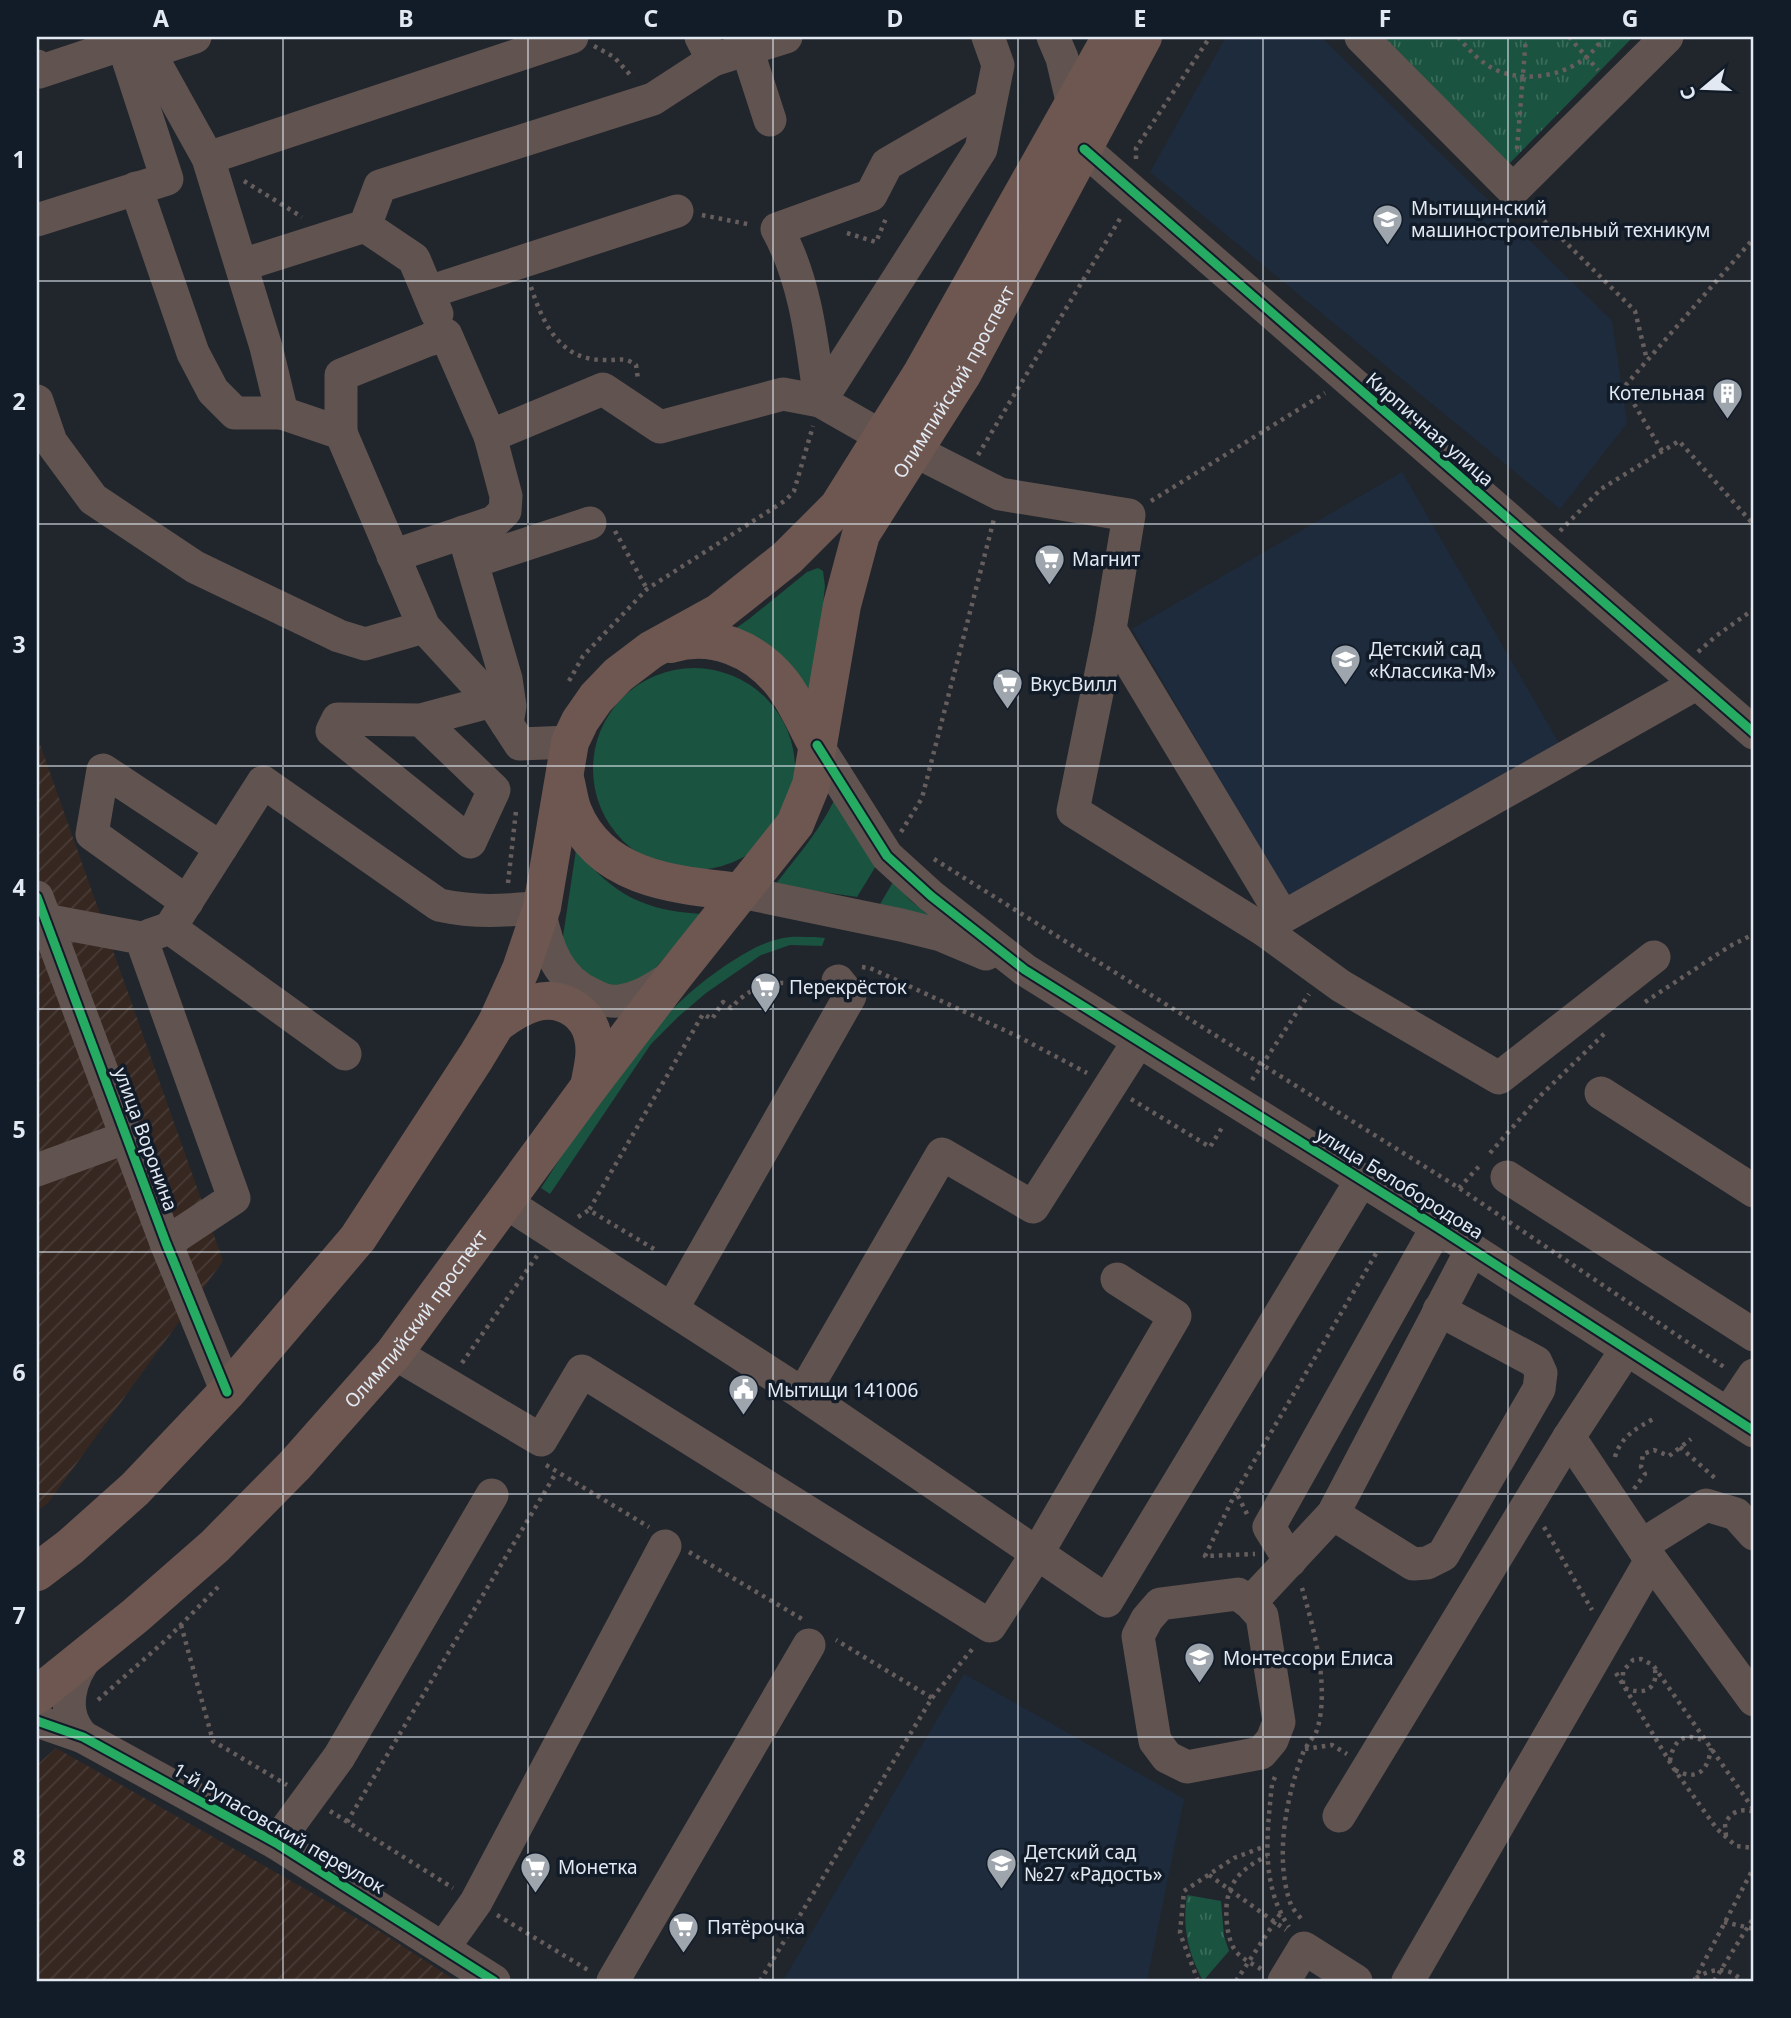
<svg xmlns="http://www.w3.org/2000/svg" width="1791" height="2018" viewBox="0 0 1791 2018" font-family="'Noto Sans',sans-serif">
<defs>
<pattern id="industrial-furrows" width="10" height="10" patternUnits="userSpaceOnUse" patternTransform="scale(1.75)"><rect width="10" height="10" fill="#362721"/><path d="M-1 1l2-2M0 10L10 0M9 11l2-2" fill="none" stroke="#493c37"/></pattern>
<pattern id="park-tufts" width="24" height="20" patternUnits="userSpaceOnUse" patternTransform="scale(1.75)"><rect width="24" height="20" fill="#1a533f"/><path d="M3 7l-1-3M5 7V3M7 7l1-3M15 17l-1-3M17 17v-4M19 17l1-3" fill="none" stroke="#3b6c5b"/></pattern>
</defs>
<rect width="100%" height="100%" fill="#21262d"/>
<g fill="#1e2b3c">
<path d="M1226,37H1321L1612,321L1627,423L1560,509L1150,172Z"/>
<path d="M1402,472L1560,745L1291,902L1132,629Z"/>
<path d="M964,1674L1184,1799L1147,1981H783Z"/>
</g>
<g fill="url(#industrial-furrows)">
<path d="M37,736L223,1261L48,1503L37,1511Z"/>
<path d="M56,1748L381,1932L456,1981H37V1765Z"/>
</g>
<g fill="#1a533f">
<path d="M818,568L823,571L825,586L813,697L729,633L749,619L807,572Z"/>
<circle cx="694" cy="769" r="101"/>
<path d="M837,794L879,861L857,897L775,885C798,855 821,830 837,794Z"/>
<path d="M576,850C615,895 642,910 701,914L639,988L627,993L584,981L562,943Z"/>
<path d="M893,882L911,901L935,920L879,906Z"/>
<path d="M815,937L825,938L822,946L790,945L761,955L706,993L678,1017L651,1044L550,1194L541,1188C596,1105 647,1014 734,960C748,951 766,941 783,938C793,936 804,937 815,937Z"/>
</g>
<g fill="url(#park-tufts)">
<path d="M1374,37H1633L1507,166Z"/>
<path d="M1187,1895L1221,1901L1224,1936L1229,1951L1203,1981C1188,1952 1182,1928 1187,1895Z"/>
</g>
<g fill="none" stroke-linecap="round" stroke-linejoin="round">
<g stroke="#665e5d" stroke-width="4.5" stroke-dasharray="3.5 5" stroke-linecap="butt">
<path d="M1458,37C1470,51 1482,65 1501,72C1536,84 1584,72 1603,37"/>
<path d="M1569,37L1598,70"/>
<path d="M594,46L614,57L633,78"/>
<path d="M1517,149L1526,37"/>
<path d="M1136,159V148L1210,37"/>
<path d="M244,181L302,217"/>
<path d="M1532,209L1635,311L1647,360"/>
<path d="M702,215L752,225"/>
<path d="M847,233L876,242L887,216"/>
<path d="M531,287C543,324 560,360 604,360C619,361 623,356 636,365L638,379"/>
<path d="M1662,451L1624,387L1754,238"/>
<path d="M978,455L1121,217"/>
<path d="M1151,501L1325,393"/>
<path d="M615,531L647,589"/>
<path d="M1560,531L1601,489L1679,441L1754,525"/>
<path d="M1698,652L1716,636L1754,609"/>
<path d="M569,681L583,656L647,589L786,500L794,491L813,426"/>
<path d="M901,832L922,798L994,519"/>
<path d="M934,859L1459,1188L1727,1369"/>
<path d="M508,883L516,811"/>
<path d="M862,967L870,968L1017,1036L1087,1073"/>
<path d="M1645,1002L1730,946L1754,934"/>
<path d="M1252,1080L1309,994"/>
<path d="M1131,1099L1210,1147L1223,1126"/>
<path d="M1490,1153L1540,1096L1605,1033"/>
<path d="M1459,1188L1482,1163"/>
<path d="M578,1217L589,1210"/>
<path d="M654,1249L589,1210L703,1014L712,1019L723,1002L731,1008C753,983 781,976 811,990"/>
<path d="M462,1363L539,1253"/>
<path d="M1680,1447L1716,1479"/>
<path d="M1615,1457C1621,1436 1637,1428 1655,1418"/>
<path d="M546,1465L649,1527"/>
<path d="M1634,1489L1645,1474L1641,1467L1643,1454L1654,1450L1669,1456L1691,1439"/>
<path d="M1236,1492L1205,1556L1255,1554"/>
<path d="M1247,1514L1236,1492L1377,1252"/>
<path d="M1544,1527L1592,1610"/>
<path d="M689,1552L802,1619"/>
<path d="M1302,1588C1314,1629 1330,1688 1317,1730C1314,1738 1306,1745 1303,1753C1286,1797 1274,1859 1291,1905C1294,1911 1300,1917 1304,1922"/>
<path d="M181,1625L213,1741L287,1785"/>
<path d="M1616,1673L1674,1769L1717,1829L1736,1846L1754,1848"/>
<path d="M1623,1684V1671L1633,1660L1641,1659L1653,1665L1754,1810"/>
<path d="M1625,1688C1641,1695 1658,1691 1655,1670"/>
<path d="M932,1698L974,1647"/>
<path d="M98,1700L167,1639L219,1586"/>
<path d="M1305,1749L1332,1745L1347,1754"/>
<path d="M1670,1761C1673,1739 1686,1731 1706,1742"/>
<path d="M1675,1770C1698,1782 1708,1770 1711,1748"/>
<path d="M1275,1777L1272,1784C1267,1833 1260,1884 1289,1927"/>
<path d="M330,1811L453,1888"/>
<path d="M347,1822L556,1473"/>
<path d="M1726,1836L1725,1824C1731,1811 1741,1808 1754,1812"/>
<path d="M1209,1875L1286,1930"/>
<path d="M497,1915L588,1970"/>
<path d="M1724,1922L1754,1929"/>
<path d="M1261,1969C1253,1964 1240,1958 1235,1950C1230,1943 1228,1933 1227,1924C1223,1888 1236,1871 1267,1856"/>
<path d="M1696,1978C1712,1968 1729,1966 1742,1981"/>
<path d="M760,1981L932,1698L836,1640"/>
<path d="M1198,1981L1180,1933L1184,1891L1234,1858L1266,1846"/>
<path d="M1236,1981L1280,1914"/>
<path d="M1694,1981L1754,1867"/>
<path d="M1714,1981L1754,1917"/>
</g>
<g stroke="#61534f" stroke-width="33">
<path d="M144,37L149,52L208,158L266,347L282,413L341,433L424,627L492,701L520,744L570,742"/>
<path d="M701,37L713,60L786,37"/>
<path d="M988,37L998,65L981,149L820,401C812,343 806,281 777,229L871,195L887,164L989,105"/>
<path d="M1053,37L1062,58L1073,105"/>
<path d="M1361,37L1513,190L1667,37"/>
<path d="M747,49L770,120"/>
<path d="M149,52L195,37"/>
<path d="M37,66L39,72L123,44L167,179L37,220"/>
<path d="M1084,149L1754,733"/>
<path d="M208,158L572,37"/>
<path d="M136,188L193,353L213,391L235,413H282"/>
<path d="M365,226L414,259L437,314"/>
<path d="M242,265L365,226L380,186L653,99L713,60"/>
<path d="M429,292L677,211"/>
<path d="M37,401L51,442L93,499L195,567L339,636L365,644L424,627"/>
<path d="M341,433V375L428,340L446,335L490,436L603,389L660,427L783,394L820,401L883,437"/>
<path d="M913,450L1000,494L1129,515L1110,629L1283,917L1696,684"/>
<path d="M463,532L506,679L510,706L507,724"/>
<path d="M393,556L494,522L505,511L506,496L490,436"/>
<path d="M472,562L590,523"/>
<path d="M1110,629L1073,811L1264,930L1281,918"/>
<path d="M421,720L338,719L332,731L470,842L494,790L421,720L492,701"/>
<path d="M817,745L887,856L931,896L1025,970L1437,1227L1754,1431"/>
<path d="M741,892L901,925L941,935L986,954"/>
<path d="M37,897L166,1243L227,1392"/>
<path d="M187,902L92,834L103,770L221,848"/>
<path d="M540,913C547,948 558,980 593,995C602,1000 614,1003 624,1000C642,997 658,986 673,976"/>
<path d="M45,920L141,938L234,1198L166,1243"/>
<path d="M170,928L263,782L439,905C476,913 504,911 542,907"/>
<path d="M1264,930L1341,986L1499,1078L1654,957"/>
<path d="M150,935L170,928L345,1054"/>
<path d="M1601,1093L1754,1191"/>
<path d="M37,1170L127,1137"/>
<path d="M1507,1177L1754,1335"/>
<path d="M505,1202L803,1394L942,1154L1033,1207L1138,1042"/>
<path d="M672,1309L850,996L838,981"/>
<path d="M394,1353L541,1440L582,1371L990,1626L1038,1552L1175,1316L1117,1279"/>
<path d="M803,1394L1107,1601L1362,1179"/>
<path d="M1728,1414L1754,1375"/>
<path d="M1569,1437L1651,1560L1754,1700"/>
<path d="M1333,1514L1413,1564L1427,1563L1443,1555L1539,1389L1541,1373L1536,1362L1439,1310"/>
<path d="M1642,1545L1706,1505L1736,1514L1754,1534"/>
<path d="M1290,1561L1269,1527L1437,1227"/>
<path d="M1250,1603L1262,1616L1279,1722L1272,1740L1261,1753L1187,1767L1167,1757L1155,1741L1138,1636L1147,1619L1160,1604L1238,1594L1250,1603L1333,1514L1472,1249"/>
<path d="M37,1721L83,1737L276,1843L494,1981"/>
<path d="M83,1737C59,1712 70,1677 89,1654"/>
<path d="M1339,1816L1569,1437L1626,1350"/>
<path d="M276,1843L339,1757L492,1495"/>
<path d="M444,1947L476,1902L665,1546"/>
<path d="M613,1981L809,1645"/>
<path d="M1284,1981L1304,1948L1356,1981"/>
<path d="M1408,1981L1651,1560"/>
</g>
<g stroke="#6e5751" stroke-width="38">
<path d="M671,644C712,631 755,649 782,683C796,701 806,725 817,745"/>
<path d="M565,779C568,789 569,801 573,811C601,880 677,885 741,892"/>
<path d="M496,1024C520,1006 548,990 576,1010C585,1017 591,1026 593,1037C597,1054 592,1070 589,1087"/>
<path d="M37,1572L70,1547L135,1489L227,1392L358,1238L476,1057L496,1024L521,969L542,907L570,742L580,721L596,698L618,675L651,650L718,613L787,558L838,507L922,373L1111,37"/>
<path id="s1" d="M37,1695L135,1616L215,1546L295,1465L394,1353L589,1087L674,976L795,824L811,785L842,605L861,534L963,373L1143,37"/>
</g>
<defs>
<g id="cycleway">
<path d="M1084,149L1754,733"/>
<path d="M817,745L887,856L931,896L1025,970L1437,1227L1754,1431"/>
<path d="M37,897L166,1243L227,1392"/>
<path d="M37,1721L83,1737L276,1843L494,1981"/>
</g>
</defs>
<use href="#cycleway" stroke="#121c29" stroke-width="13"/>
<use href="#cycleway" stroke="#26ab63" stroke-width="9"/>
</g>
<path fill="none" stroke="#e2e9f2" stroke-width="2" stroke-opacity="0.55" d="M283,37V1981M528,37V1981M773,37V1981M1018,37V1981M1263,37V1981M1508,37V1981M37,281H1754M37,524H1754M37,766H1754M37,1009H1754M37,1252H1754M37,1494H1754M37,1737H1754"/>
<defs>
<symbol id="university-pin" viewBox="-11 -11 22 30"><path d="M0 17L-7.5 6A9.5 9.5 0 1 1 7.5 6Z" fill="#9ea5ad" stroke="#121c29"/><path d="M0-5L7-2L0 1L-7-2ZM-4 1L0 2.5L4 1V4Q0 6-4 4Z" fill="#fff"/></symbol>
<symbol id="building-pin" viewBox="-11 -11 22 30"><path d="M0 17L-7.5 6A9.5 9.5 0 1 1 7.5 6Z" fill="#9ea5ad" stroke="#121c29"/><path d="M-4-6H4V6H1V3H-1V6H-4ZM-2.5-4.3h1.7v1.8h-1.7ZM.8-4.3h1.7v1.8H.8ZM-2.5-1h1.7V.8h-1.7ZM.8-1h1.7V.8H.8Z" fill="#fff"/></symbol>
<symbol id="supermarket-pin" viewBox="-11 -11 22 30"><path d="M0 17L-7.5 6A9.5 9.5 0 1 1 7.5 6Z" fill="#9ea5ad" stroke="#121c29"/><path d="M-6-5.5h2.5l.6 2H6L4.5 2H-2.5L-4.4-4H-6ZM-1.5 3.2a1.3 1.3 0 1 0 .1 0ZM3 3.2a1.3 1.3 0 1 0 .1 0Z" fill="#fff"/></symbol>
<symbol id="school-pin" viewBox="-11 -11 22 30"><path d="M0 17L-7.5 6A9.5 9.5 0 1 1 7.5 6Z" fill="#9ea5ad" stroke="#121c29"/><path d="M0-5L7-2L0 1L-7-2ZM-4 1L0 2.5L4 1V4Q0 6-4 4Z" fill="#fff"/></symbol>
<symbol id="civic-pin" viewBox="-11 -11 22 30"><path d="M0 17L-7.5 6A9.5 9.5 0 1 1 7.5 6Z" fill="#9ea5ad" stroke="#121c29"/><path d="M-.6-6.5H3V-4.5H.6V-3L4-1V1h2V6H-6V1h2V-1L-.6-3ZM-1.2 2.5V6h2.4V2.5Z" fill="#fff"/></symbol>
</defs>
<g fill-rule="evenodd">
<use href="#university-pin" x="1370" y="202" width="35" height="47"/>
<use href="#building-pin" x="1710" y="376" width="35" height="47"/>
<use href="#supermarket-pin" x="1032" y="542" width="35" height="47"/>
<use href="#school-pin" x="1328" y="642" width="35" height="47"/>
<use href="#supermarket-pin" x="990" y="666" width="35" height="47"/>
<use href="#supermarket-pin" x="748" y="970" width="35" height="47"/>
<use href="#civic-pin" x="726" y="1372" width="35" height="47"/>
<use href="#school-pin" x="1182" y="1640" width="35" height="47"/>
<use href="#school-pin" x="984" y="1846" width="35" height="47"/>
<use href="#supermarket-pin" x="518" y="1850" width="35" height="47"/>
<use href="#supermarket-pin" x="666" y="1910" width="35" height="47"/>
</g>
<g text-anchor="middle" stroke-width="7" stroke-linejoin="round" paint-order="stroke">
<g font-size="19" fill="#e2e9f2" stroke="#121c29" text-anchor="start">
<text x="1411" y="215">Мытищинский<tspan x="1411" dy="22">машиностроительный техникум</tspan></text>
<text x="1705" y="400" text-anchor="end">Котельная</text>
<text x="1072" y="566">Магнит</text>
<text x="1369" y="656">Детский сад<tspan x="1369" dy="22">«Классика-М»</tspan></text>
<text x="1030" y="691">ВкусВилл</text>
<text x="789" y="994">Перекрёсток</text>
<text x="767" y="1397">Мытищи 141006</text>
<text x="1223" y="1665">Монтессори Елиса</text>
<text x="1024" y="1859">Детский сад<tspan x="1024" dy="22">№27 «Радость»</tspan></text>
<text x="558" y="1874">Монетка</text>
<text x="707" y="1934">Пятёрочка</text>
</g>
<g font-size="19" fill="#e2e9f2" stroke="#121c29">
<text dy="7" stroke="none"><textPath href="#s1" startOffset="1636">Олимпийский проспект</textPath></text>
<text transform="translate(1430 429) rotate(41)" y="7">Кирпичная улица</text>
<text transform="translate(146 1139) rotate(70)" y="7">улица Воронина</text>
<text transform="translate(1400 1183) rotate(32)" y="7">улица Белобородова</text>
<text dy="7" stroke="none"><textPath href="#s1" startOffset="536">Олимпийский проспект</textPath></text>
<text transform="translate(279 1828) rotate(30)" y="7">1-й Рупасовский переулок</text>
</g>
</g>
<rect width="1791" height="2018" fill="none" stroke="#121c29" stroke-width="77"/>
<g transform="translate(1704 88) rotate(251)" stroke="#121c29" stroke-width="5" paint-order="stroke">
<path d="M0-5L12 26L0 18L-12 26Z" fill="#e2e9f2"/>
<text y="-10" font-size="19" font-weight="bold" text-anchor="middle" fill="#e2e9f2">С</text>
</g>
<rect x="38" y="38" width="1714" height="1942" fill="none" stroke="#e2e9f2" stroke-width="2.5"/>
<g font-size="23" text-anchor="middle" font-weight="bold" fill="#e2e9f2">
<text x="161" y="27">A</text>
<text x="406" y="27">B</text>
<text x="651" y="27">C</text>
<text x="895" y="27">D</text>
<text x="1140" y="27">E</text>
<text x="1385" y="27">F</text>
<text x="1630" y="27">G</text>
<text x="19" y="168">1</text>
<text x="19" y="410">2</text>
<text x="19" y="653">3</text>
<text x="19" y="896">4</text>
<text x="19" y="1138">5</text>
<text x="19" y="1381">6</text>
<text x="19" y="1624">7</text>
<text x="19" y="1866">8</text>
</g>
</svg>
